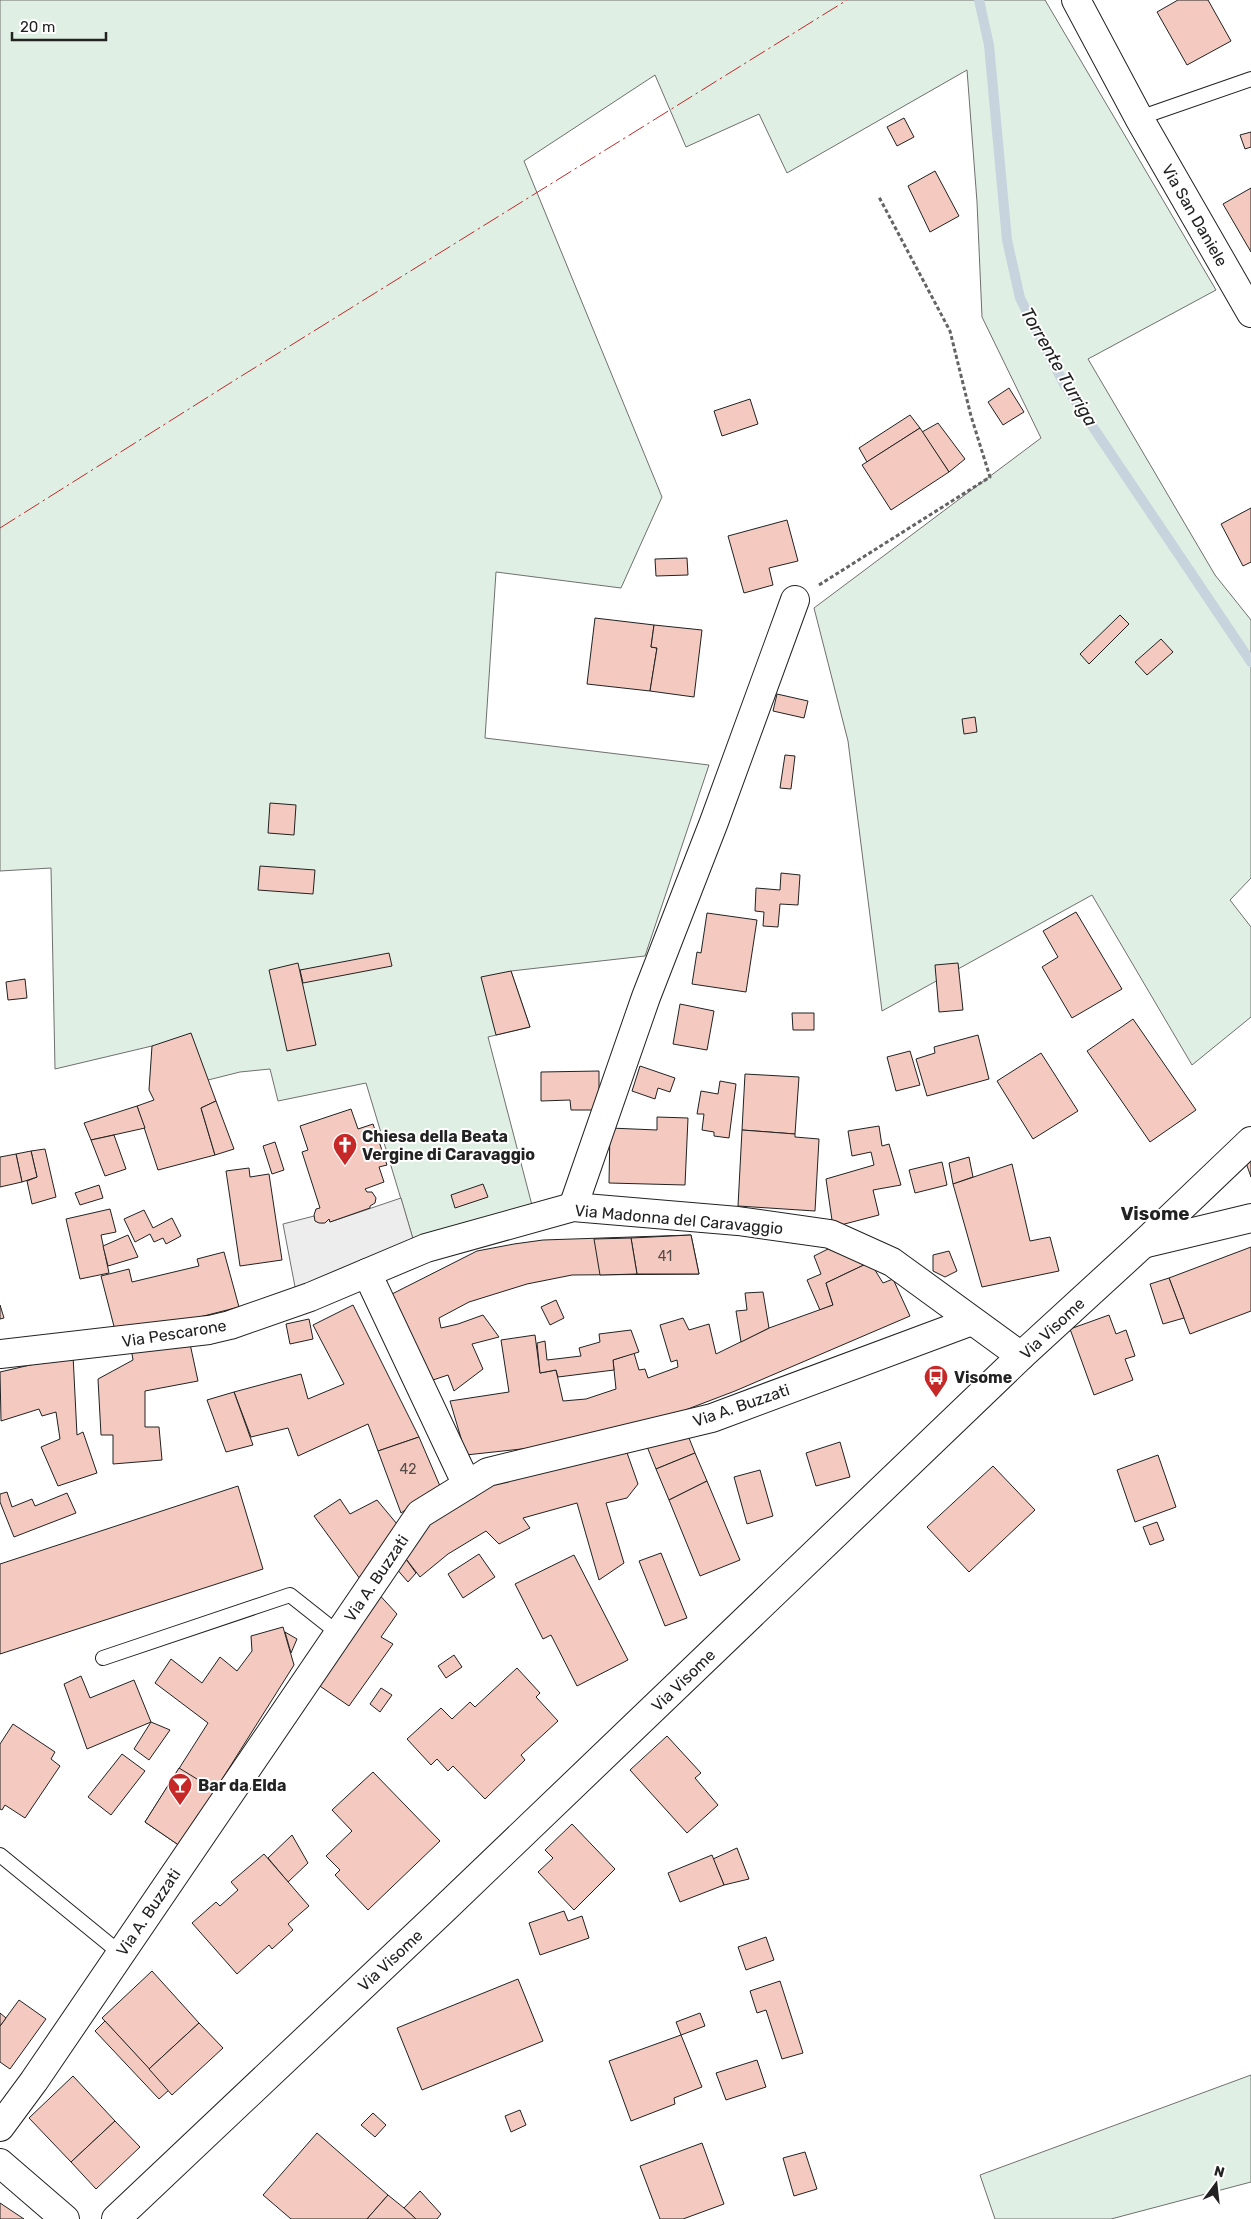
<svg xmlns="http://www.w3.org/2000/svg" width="1251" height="2219" viewBox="0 0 1251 2219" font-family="Rubik,sans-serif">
<rect width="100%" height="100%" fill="#fff"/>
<g fill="#e0efe3" stroke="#6f6f6f">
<path d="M0,0H1045L1216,290L1088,359L1215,575L1251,620V878L1230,900L1251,927V1017L1192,1065L1092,895L882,1011L848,741L814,608L1041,438L982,317L977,202L967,70L787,173L759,114L686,147L655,75L524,161L662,497L621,588L496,572L485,738L709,765L645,956L511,971L530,1027L488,1037L533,1209L416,1249L366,1083L278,1101L270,1069L240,1072L208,1080L152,1046L55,1069L51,868L0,871Z"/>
<path d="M1251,2075V2182L1111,2219H995L980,2175Z"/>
</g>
<path fill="#ededed" stroke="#6f6f6f" d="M401,1198L416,1249L296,1292L283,1224L314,1216L317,1222L323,1223L329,1219L330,1222Z"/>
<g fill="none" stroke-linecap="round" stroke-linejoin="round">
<path stroke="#c7d3dd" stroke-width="10" d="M979,0L989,45L1007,240L1020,298L1064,384L1251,662"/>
</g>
<g fill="#f3c9c0" stroke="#222">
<path d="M1178,0H1208L1231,41L1187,65L1157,12Z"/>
<path d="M904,118L914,137L897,146L887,127Z"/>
<path d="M1251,132V147L1245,149L1240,135Z"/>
<path d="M935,171L959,216L930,232L908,186Z"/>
<path d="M1251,188V252L1223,204Z"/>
<path d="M1009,388L1024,412L1003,425L988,402Z"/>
<path d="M750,399L758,424L722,436L714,411Z"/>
<path d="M910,415L920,428L867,462L859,448Z"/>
<path d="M938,423L965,459L949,472L922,432Z"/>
<path d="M920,428L949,472L891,510L862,465Z"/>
<path d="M1251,508V562L1243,566L1221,524Z"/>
<path d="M787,520L798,561L769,568L773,585L744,593L728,536Z"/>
<path d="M687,558L688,575L656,576L655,559Z"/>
<path d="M1120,615L1129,624L1089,664L1080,654Z"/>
<path d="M595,618L654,625L651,647L657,648L650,691L587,684Z"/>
<path d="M654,625L702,630L694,697L650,691L657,648L651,647Z"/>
<path d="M1161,639L1173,652L1147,675L1135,662Z"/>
<path d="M777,694L808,701L804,718L773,711Z"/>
<path d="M975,717L977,732L964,734L962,719Z"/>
<path d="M785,755L795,756L791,789L780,788Z"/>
<path d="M270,803L296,805L294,835L268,833Z"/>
<path d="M260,866L315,870L313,894L258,890Z"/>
<path d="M781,873L800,875L798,905L780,904L778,927L763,926L764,912L755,911L756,888L780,890Z"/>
<path d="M1076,912L1122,989L1072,1018L1042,967L1058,957L1043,931Z"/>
<path d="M707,913L757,920L746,992L692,984L697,952L701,953Z"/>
<path d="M389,953L392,966L303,983L300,970Z"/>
<path d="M298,963L316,1045L287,1051L269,970Z"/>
<path d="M958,963L963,1010L939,1012L935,965Z"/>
<path d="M511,971L530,1027L496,1035L481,977Z"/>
<path d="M25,979L27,998L8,1000L6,982Z"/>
<path d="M680,1004L714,1011L707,1050L673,1044Z"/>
<path d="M792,1013H814V1030H793Z"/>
<path d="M1133,1019L1196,1110L1150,1142L1087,1051Z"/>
<path d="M191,1033L216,1101L201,1108L215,1155L158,1170L137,1106L154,1100L149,1090L152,1046Z"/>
<path d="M978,1035L989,1079L927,1096L916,1059L935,1053L934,1047Z"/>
<path d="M910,1051L920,1085L896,1091L887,1057Z"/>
<path d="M1041,1053L1078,1111L1033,1139L997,1081Z"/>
<path d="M640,1066L675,1078L670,1092L658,1088L655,1099L632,1091Z"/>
<path d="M599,1071V1110H571L570,1100L541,1101V1072Z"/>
<path d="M745,1074L799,1077L795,1134L742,1130Z"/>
<path d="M720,1081L736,1084L729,1138L714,1136V1132L702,1130L704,1114H697L701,1091L718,1094Z"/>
<path d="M216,1101L234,1149L215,1155L201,1108Z"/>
<path d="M137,1106L145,1128L91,1140L84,1123Z"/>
<path d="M351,1109L358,1129L373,1124L387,1165L379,1167L384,1182L365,1189L367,1192H372L376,1198L375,1203L370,1206V1208L330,1222L329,1219L325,1223H319L315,1221L314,1215L316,1209L320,1208L302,1152L308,1150L300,1126Z"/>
<path d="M657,1117L688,1118L685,1185L609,1183L610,1128L657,1130Z"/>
<path d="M879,1126L882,1146L889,1144L901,1185L873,1190L879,1215L833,1227L826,1179L874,1165L871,1152L852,1156L848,1131Z"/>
<path d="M742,1130L795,1134V1137L819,1139L815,1211L738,1206Z"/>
<path d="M114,1135L126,1169L105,1176L91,1140Z"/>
<path d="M275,1142L284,1170L272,1174L263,1146Z"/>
<path d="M45,1149L56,1197L32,1204L27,1181L37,1177L31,1151Z"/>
<path d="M31,1151L37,1177L22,1182L16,1154Z"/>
<path d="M1251,1151V1177L1245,1160Z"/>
<path d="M16,1154L22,1182L0,1187V1157Z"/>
<path d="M969,1157L973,1177L953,1184L949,1163Z"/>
<path d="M942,1162L947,1185L915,1193L909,1170Z"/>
<path d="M1012,1164L1030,1241L1050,1237L1059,1271L982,1287L953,1184Z"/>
<path d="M249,1168L250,1177L269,1174L282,1260L240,1266L226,1171Z"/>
<path d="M483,1184L488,1197L455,1208L451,1195Z"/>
<path d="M99,1185L103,1198L80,1205L75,1193Z"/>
<path d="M110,1209L116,1232L101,1235L109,1273L80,1279L66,1219Z"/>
<path d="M144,1210L153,1228L172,1218L181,1236L166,1244L163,1238L154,1242L150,1234L135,1242L124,1219Z"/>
<path d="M128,1235L138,1257L108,1266L103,1246Z"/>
<path d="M691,1235L699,1274L572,1275L527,1284L469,1302L439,1318L441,1328L458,1324L483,1315L499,1337L472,1344L483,1369L454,1391L448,1375L427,1382L392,1294L477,1251L514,1244L543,1240Z"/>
<path d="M691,1235L699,1274H637L631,1238Z"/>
<path d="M631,1238L637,1274L600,1275L594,1239Z"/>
<path d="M1251,1247V1311L1190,1334L1169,1278Z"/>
<path d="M828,1249L868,1263L826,1283L833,1305L820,1310L807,1280L821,1274L814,1256Z"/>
<path d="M949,1251L957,1271L945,1277L933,1271V1255Z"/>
<path d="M224,1252L239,1307L117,1338L101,1276L129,1269L132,1282L199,1266L197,1259Z"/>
<path d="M868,1263L875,1270L883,1283L893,1279L910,1316L735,1391L646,1425L595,1441L466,1455L450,1401L509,1392L501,1340L535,1335L540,1373L556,1370L563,1401L586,1399L616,1389L613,1360L634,1353L639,1370L645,1369L648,1378L678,1367L677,1360L671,1362L660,1325L683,1318L689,1330L709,1324L716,1354L769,1328L833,1305L826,1283Z"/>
<path d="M1169,1278L1184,1318L1163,1324L1150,1284Z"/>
<path d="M763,1292L769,1328L741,1342L736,1311L747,1310L745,1293Z"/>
<path d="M556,1300L564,1318L550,1325L541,1307Z"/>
<path d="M0,1305L4,1318L0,1319Z"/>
<path d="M353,1305L419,1437L378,1451L368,1424L298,1456L288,1428L251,1437L234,1392L301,1374L308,1399L344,1384L313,1325Z"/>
<path d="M1109,1315L1116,1334L1126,1330L1135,1356L1125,1359L1133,1380L1094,1395L1070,1329Z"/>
<path d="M309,1319L313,1339L290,1344L286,1324Z"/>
<path d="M631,1330L639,1352L613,1360L614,1370L558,1377L556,1370L540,1373L537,1343L545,1341L547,1360L581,1356L579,1348L600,1342L599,1334Z"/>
<path d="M189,1339L198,1381L145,1391V1427H159L162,1460L113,1464V1435H101L98,1379L133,1360L131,1348Z"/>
<path d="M73,1355L77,1435L83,1432L97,1473L58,1486L41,1447L60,1439L56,1412L42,1416L39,1409L1,1421L0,1372Z"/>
<path d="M234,1392L253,1445L226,1452L207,1400Z"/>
<path d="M685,1428L695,1453L656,1469L646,1444Z"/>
<path d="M419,1437L440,1486L401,1513L378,1451Z"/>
<path d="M840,1442L850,1477L816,1486L806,1453Z"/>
<path d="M625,1447L638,1484L627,1498L606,1503L624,1563L599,1580L577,1503L523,1518L530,1528L499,1544L486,1531L448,1554L420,1577L403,1555L437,1510L504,1474Z"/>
<path d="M695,1453L707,1481L669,1500L656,1469Z"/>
<path d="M1158,1455L1176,1507L1135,1522L1117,1470Z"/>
<path d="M993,1466L1035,1510L969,1572L927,1527Z"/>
<path d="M760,1470L773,1516L747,1524L734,1477Z"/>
<path d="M707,1481L740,1560L700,1576L669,1500Z"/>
<path d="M238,1486L263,1569L0,1654V1564Z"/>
<path d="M7,1492L12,1507L32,1499L35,1506L67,1493L76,1513L14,1537L0,1502V1494Z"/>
<path d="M340,1499L350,1514L377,1500L402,1530L363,1583L314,1516Z"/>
<path d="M1157,1522L1164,1540L1150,1545L1143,1527Z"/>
<path d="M661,1553L687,1618L665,1626L639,1561Z"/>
<path d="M479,1554L495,1577L463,1598L448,1574Z"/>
<path d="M403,1555L416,1573L408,1582L395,1567Z"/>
<path d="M574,1555L628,1660L577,1686L551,1635L543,1639L515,1584Z"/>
<path d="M374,1589L397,1614L381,1637L393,1644L349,1706L311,1680Z"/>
<path d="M283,1627L294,1665L180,1846L145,1822L208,1723L155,1683L171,1659L202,1683L220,1657L237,1671L252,1651L251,1636Z"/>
<path d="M285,1632L297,1639L291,1653Z"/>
<path d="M454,1655L462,1667L446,1678L438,1666Z"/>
<path d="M517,1668L540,1693L536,1697L558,1721L521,1755L525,1760L485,1799L453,1766L448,1771L437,1759L431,1765L407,1739L441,1708L452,1719L470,1702L475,1707Z"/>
<path d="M81,1676L90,1698L134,1680L151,1722L87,1749L64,1684Z"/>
<path d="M381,1688L392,1695L380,1712L370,1704Z"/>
<path d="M151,1722L170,1730L149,1760L134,1749Z"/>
<path d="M13,1724L55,1752L51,1759L60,1766L25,1818L5,1805L2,1810L0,1809V1744Z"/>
<path d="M667,1736L701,1773L695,1778L718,1805L687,1833L630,1770Z"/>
<path d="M122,1754L145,1771L111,1815L88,1797Z"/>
<path d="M179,1768L215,1790L180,1846L145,1822Z"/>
<path d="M373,1772L440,1841L368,1910L335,1875L340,1870L326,1856L352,1831L332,1810Z"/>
<path d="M572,1824L615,1869L574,1910L538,1872L553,1858L545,1850Z"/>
<path d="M292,1835L308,1863L288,1882L268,1858Z"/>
<path d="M737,1848L749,1879L724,1885L713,1859Z"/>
<path d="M264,1854L309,1906L288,1924L293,1930L272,1949L269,1945L237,1974L192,1923L216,1902L220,1906L238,1890L231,1882Z"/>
<path d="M712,1855L724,1885L680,1902L668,1873Z"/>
<path d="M564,1911L568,1921L582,1916L589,1938L540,1955L529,1923Z"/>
<path d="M766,1937L774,1960L746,1970L738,1947Z"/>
<path d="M152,1971L199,2023L149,2069L102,2018Z"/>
<path d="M518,1979L543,2041L422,2090L397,2028Z"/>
<path d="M780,1981L803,2053L782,2059L766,2010L757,2013L750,1991Z"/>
<path d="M19,2000L46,2019L10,2069L0,2062V2026Z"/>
<path d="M0,2013L6,2018L0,2026Z"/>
<path d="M700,2013L705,2026L681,2035L676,2022Z"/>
<path d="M105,2021L169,2090L159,2099L95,2031Z"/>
<path d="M199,2023L223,2048L172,2095L149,2069Z"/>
<path d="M681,2035L702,2087L674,2098L675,2104L631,2121L609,2061Z"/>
<path d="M757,2060L766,2087L726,2100L716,2073Z"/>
<path d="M73,2076L115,2121L71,2162L29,2118Z"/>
<path d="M520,2110L526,2125L511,2132L505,2116Z"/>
<path d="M373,2113L386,2125L375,2137L361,2125Z"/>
<path d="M115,2121L140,2147L96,2189L71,2162Z"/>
<path d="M317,2133L388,2195L367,2219H291L263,2195Z"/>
<path d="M702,2143L724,2204L683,2219H660L640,2166Z"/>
<path d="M805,2152L817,2189L794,2196L783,2158Z"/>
<path d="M420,2191L441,2214L437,2219H416L404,2208Z"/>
<path d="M388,2195L404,2208L416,2219H367Z"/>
<path d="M0,2203L24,2219H0Z"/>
</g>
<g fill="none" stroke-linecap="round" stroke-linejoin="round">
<defs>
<g id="lane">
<path d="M1139,118L1251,79"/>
<path d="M103,1658L290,1595L338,1633"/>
<path d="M0,1855L120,1953"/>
</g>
<g id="street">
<path d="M1076,0L1139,118L1251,313"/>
<path d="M573,1207L646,997L714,822L795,600"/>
<path d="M1143,1244L1251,1218"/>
<path d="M367,1273L467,1485"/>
<path d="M0,1354L209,1330L230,1325L310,1297L426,1248L573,1207L738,1221L830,1234L892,1262L1021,1356"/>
<path d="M0,2127L34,2081L420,1514L488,1472L712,1418L972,1321"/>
<path d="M0,2163L65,2219"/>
</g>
<path id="secondary" d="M116,2219L442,1911L1021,1356L1143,1244L1251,1141"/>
</defs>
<use href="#lane" stroke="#222" stroke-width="16"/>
<use href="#street" stroke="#222" stroke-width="30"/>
<use href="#secondary" stroke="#222" stroke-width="30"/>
<path stroke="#646464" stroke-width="3" stroke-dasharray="4 2.5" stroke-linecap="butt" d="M819,585L990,477L971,416L950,331L879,197"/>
<use href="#lane" stroke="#fff" stroke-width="14"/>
<use href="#street" stroke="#fff" stroke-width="28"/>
<use href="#secondary" stroke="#fff" stroke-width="28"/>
<path stroke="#c62828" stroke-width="1" stroke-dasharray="18 4 2.5 4" stroke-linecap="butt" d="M0,528L235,380L847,0"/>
</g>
<defs>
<symbol id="church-pin" viewBox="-11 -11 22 30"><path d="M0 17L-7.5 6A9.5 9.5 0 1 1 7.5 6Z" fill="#c62828" stroke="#fff"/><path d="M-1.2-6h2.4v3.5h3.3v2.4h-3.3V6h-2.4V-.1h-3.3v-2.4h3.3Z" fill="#fff"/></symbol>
<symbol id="bus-pin" viewBox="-11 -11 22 30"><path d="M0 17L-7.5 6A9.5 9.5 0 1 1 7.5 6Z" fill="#c62828" stroke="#fff"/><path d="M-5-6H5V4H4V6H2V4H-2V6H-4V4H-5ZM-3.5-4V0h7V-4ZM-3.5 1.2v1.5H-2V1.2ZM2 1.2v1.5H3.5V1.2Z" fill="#fff"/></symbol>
<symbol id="bar-pin" viewBox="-11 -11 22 30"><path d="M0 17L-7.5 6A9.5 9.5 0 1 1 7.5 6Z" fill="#c62828" stroke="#fff"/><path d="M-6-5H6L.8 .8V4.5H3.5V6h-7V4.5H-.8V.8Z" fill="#fff"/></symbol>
</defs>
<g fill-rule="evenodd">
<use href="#church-pin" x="331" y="1131" width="28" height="38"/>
<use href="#bus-pin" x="922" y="1363" width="28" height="38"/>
<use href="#bar-pin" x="166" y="1771" width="28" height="38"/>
</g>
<g text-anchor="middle" stroke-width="4" stroke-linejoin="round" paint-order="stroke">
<g font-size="14" fill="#564c4a">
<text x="665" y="1261">41</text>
<text x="408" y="1474">42</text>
</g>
<g font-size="16" fill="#222" stroke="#fff">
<text transform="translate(1195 215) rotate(60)" y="6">Via San Daniele</text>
<text transform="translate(679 1219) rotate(5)" y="6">Via Madonna del Caravaggio</text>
<text transform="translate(1052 1328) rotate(-43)" y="6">Via Visome</text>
<text transform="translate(174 1333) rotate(-9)" y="6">Via Pescarone</text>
<text transform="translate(741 1405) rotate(-19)" y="6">Via A. Buzzati</text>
<text transform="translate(376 1578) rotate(-56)" y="6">Via A. Buzzati</text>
<text transform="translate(683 1680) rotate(-44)" y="6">Via Visome</text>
<text transform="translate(148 1912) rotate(-56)" y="6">Via A. Buzzati</text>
<text transform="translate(390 1960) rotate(-43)" y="6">Via Visome</text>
</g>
<g font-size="16" font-weight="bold" fill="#222" stroke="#fff" text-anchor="start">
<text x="362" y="1142">Chiesa della Beata<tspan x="362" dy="18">Vergine di Caravaggio</tspan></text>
<text x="954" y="1383">Visome</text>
<text x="198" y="1791">Bar da Elda</text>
</g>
<g font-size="18" font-style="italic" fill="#222" stroke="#fff">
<text transform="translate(1059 367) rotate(60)" y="6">Torrente Turriga</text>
</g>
<g font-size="19" font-weight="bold" fill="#222" stroke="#fff">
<text x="1155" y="1220">Visome</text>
</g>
</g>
<g transform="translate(1216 2184) rotate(15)" stroke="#ffffff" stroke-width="4" paint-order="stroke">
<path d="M0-4L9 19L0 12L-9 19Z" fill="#222222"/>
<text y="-8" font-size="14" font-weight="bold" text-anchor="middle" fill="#222222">N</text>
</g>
<path d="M12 32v8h94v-8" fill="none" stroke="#222222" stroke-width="2.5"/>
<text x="20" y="32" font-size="15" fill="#222222" stroke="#ffffff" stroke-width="4" paint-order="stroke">20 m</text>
</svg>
